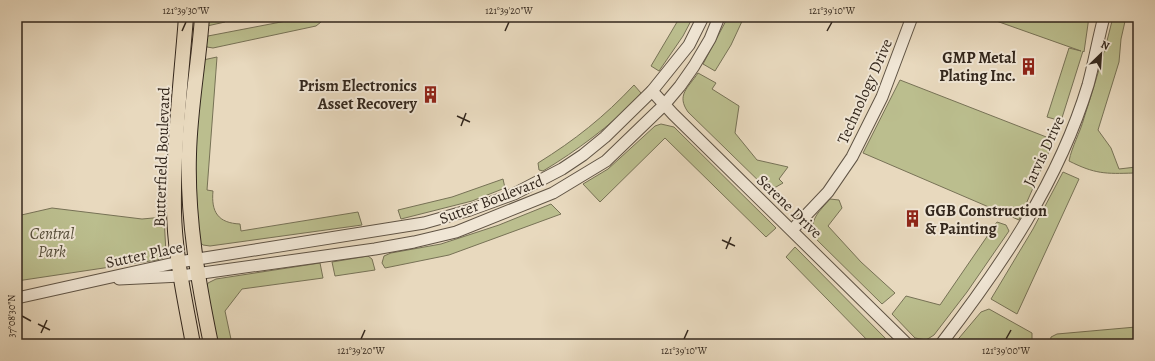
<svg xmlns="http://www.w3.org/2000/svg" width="1155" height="361" viewBox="0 0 1155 361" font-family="Alegreya,serif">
<rect width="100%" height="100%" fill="#e8d9be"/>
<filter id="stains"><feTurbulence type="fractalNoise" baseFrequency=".005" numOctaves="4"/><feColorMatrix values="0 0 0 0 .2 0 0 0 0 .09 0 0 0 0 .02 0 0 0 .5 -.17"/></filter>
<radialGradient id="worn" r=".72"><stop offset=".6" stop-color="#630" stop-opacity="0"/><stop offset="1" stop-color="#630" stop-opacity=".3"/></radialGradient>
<g fill="#bbbe8e" stroke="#777256">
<path d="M207,17H225V22L207,26Z"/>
<path d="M307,17H323L321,22L316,26L213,48L207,47L205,41L208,36Z"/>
<path d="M680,17H693L683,36L659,71L651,66Z"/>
<path d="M728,17H744L731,45L715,71L703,64Z"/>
<path d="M1089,17L1084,52L1083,51L1061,121L1047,117L1069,48L1081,51L985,17Z"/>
<path d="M1113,17H1126L1121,39L1119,62L1098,130L1111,148L1119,169L1136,167L1138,165V172L1134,173C1105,174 1095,174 1069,161C1072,146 1080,133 1084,118C1095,84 1105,51 1113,17Z"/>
<path d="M217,57L207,190L213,191C211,212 218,223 240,224L241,231L358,212L362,225L210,246L203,245L197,240L193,176L203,60Z"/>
<path d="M698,73L716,83L712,89L739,106L735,133L757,160L788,167L779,179L783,183L769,191L688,112C676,95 688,88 698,73Z"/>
<path d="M900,80L1054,140L1019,220L863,153Z"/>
<path d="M634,85L641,93L639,98C609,126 578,150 543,171L539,170L538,163C575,140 604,117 634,85Z"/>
<path d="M661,124L674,127L776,228L766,237L665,138L600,202L583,184L608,169L655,126Z"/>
<path d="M1063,172L1079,179L1017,314L991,299L1033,229Z"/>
<path d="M503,179L505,188L472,201L401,219L398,210L452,197Z"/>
<path d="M830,199L839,200L842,208L828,226L861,262L895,293L882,304L814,237C809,219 819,212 830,199Z"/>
<path d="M551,204L561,214L449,255L385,268L382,263L384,256L391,253L441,244L499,225Z"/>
<path d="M52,208L142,219L164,217L166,253L163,258L157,260L17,281V216Z"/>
<path d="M997,222L1006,225L1009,231L967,292L934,335L926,340L915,338L892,314L906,296L940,305Z"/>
<path d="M795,247L891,344H871L786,257Z"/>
<path d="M368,256L372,259L375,270L335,276L332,262Z"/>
<path d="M320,263L323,278L242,289L225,311L232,344H215L205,291L208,283L216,279Z"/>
<path d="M989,309L1032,333V343L1047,344H954L981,312Z"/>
<path d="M1136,327V333H1138V344H1050L1051,337L1057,334Z"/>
</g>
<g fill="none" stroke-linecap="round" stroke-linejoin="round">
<defs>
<g id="minor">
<path d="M652,91L673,114L907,344"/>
<path d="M792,230L828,192L852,157L882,97L912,17"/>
<path d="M119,279L181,276L375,249L414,242L456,232L553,193L606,161L664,105L680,86L694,66L710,39L719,17"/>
<path d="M17,298L179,262L424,223L470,210L514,194L562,169L583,155L605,137L652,91L689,45L703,17"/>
<path d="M941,344C1002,265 1059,181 1088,85C1094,63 1098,39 1104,17"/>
</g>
<g id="major">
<path d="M186,17C181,82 173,147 174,212C175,256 185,300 193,344"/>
<path d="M202,17C199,62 190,108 189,154C187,218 198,281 211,344"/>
</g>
</defs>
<use href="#minor" stroke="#605445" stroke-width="13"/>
<use href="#major" stroke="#33271d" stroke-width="16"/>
<use href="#minor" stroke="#f0e6d5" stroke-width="11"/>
<use href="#major" stroke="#e8d9be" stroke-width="14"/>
</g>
<path fill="none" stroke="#33271d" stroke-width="1.5" d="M182,31L186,22M505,31L509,22M827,31L832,22M457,116L470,122M461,126L466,113M722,240L735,246M726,249L731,237M22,316L31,321M38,324L50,330M41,333L47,320M361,339L365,330M684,339L688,330M1006,339L1011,330"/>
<defs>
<symbol id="building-bare" viewBox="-9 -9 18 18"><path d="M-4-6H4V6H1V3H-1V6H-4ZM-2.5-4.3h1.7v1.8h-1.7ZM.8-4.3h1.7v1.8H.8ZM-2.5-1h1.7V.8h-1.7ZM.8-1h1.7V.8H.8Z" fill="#8f2418" stroke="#f0e6d5" stroke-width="2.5" paint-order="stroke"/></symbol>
</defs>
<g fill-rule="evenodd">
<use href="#building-bare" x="1016" y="54" width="25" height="25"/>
<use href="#building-bare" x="418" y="82" width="25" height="25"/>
<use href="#building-bare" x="900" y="206" width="25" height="25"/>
</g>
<g text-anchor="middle" stroke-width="4" stroke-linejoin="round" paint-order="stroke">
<g font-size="16" font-weight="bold" fill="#33271d" stroke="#f0e6d5" text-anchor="end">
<text x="1016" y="63">GMP Metal<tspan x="1016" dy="18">Plating Inc.</tspan></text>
<text x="417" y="91">Prism Electronics<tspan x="417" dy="18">Asset Recovery</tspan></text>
<text x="925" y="216" text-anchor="start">GGB Construction<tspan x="925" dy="18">&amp; Painting</tspan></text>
</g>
<g font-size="16" fill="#33271d" stroke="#f0e6d5">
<text transform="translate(864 91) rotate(-66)" y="6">Technology Drive</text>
<text transform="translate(1043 151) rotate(-65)" y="6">Jarvis Drive</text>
<text transform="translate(161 157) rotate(-88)" y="6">Butterfield Boulevard</text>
<text transform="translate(491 199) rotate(-21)" y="6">Sutter Boulevard</text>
<text transform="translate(790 206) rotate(44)" y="6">Serene Drive</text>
<text transform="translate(144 254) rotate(-12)" y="6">Sutter Place</text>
</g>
<g font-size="16" font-style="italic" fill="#554d39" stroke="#f0e6d5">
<text x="52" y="239">Central<tspan x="52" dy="18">Park</tspan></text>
</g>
</g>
<rect width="1155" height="361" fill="none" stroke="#e8d9be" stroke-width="44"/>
<g transform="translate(1101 54) rotate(25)" stroke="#f0e6d5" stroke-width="3" paint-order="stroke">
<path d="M0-3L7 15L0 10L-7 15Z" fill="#33271d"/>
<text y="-6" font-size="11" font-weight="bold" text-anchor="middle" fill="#33271d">N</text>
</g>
<rect x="22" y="22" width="1111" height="317" fill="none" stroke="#33271d" stroke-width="1.5"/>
<g font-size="10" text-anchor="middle" fill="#33271d">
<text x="186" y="14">121°39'30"W</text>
<text x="509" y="14">121°39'20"W</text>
<text x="832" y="14">121°39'10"W</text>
<text transform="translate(11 316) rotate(-90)" y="4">37°08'30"N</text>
<text x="361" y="354">121°39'20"W</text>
<text x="684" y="354">121°39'10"W</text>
<text x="1006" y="354">121°39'00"W</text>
</g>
<rect width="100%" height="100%" filter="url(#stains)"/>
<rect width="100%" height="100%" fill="url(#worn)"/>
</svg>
